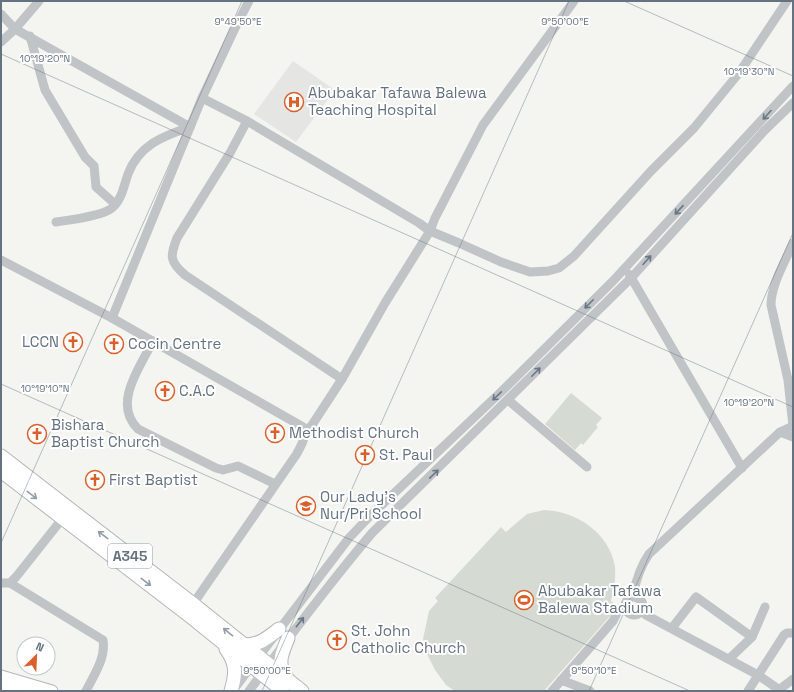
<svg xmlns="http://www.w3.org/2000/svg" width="794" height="692" viewBox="0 0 794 692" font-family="'Space Grotesk',sans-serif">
<rect width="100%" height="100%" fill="#f4f5f1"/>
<path fill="#e5e6e4" d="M293,61L335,90L296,142L254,114Z"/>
<g fill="#d5dbd2">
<path d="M571,393L602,418L596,425L598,427L583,445L581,443L575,450L545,424Z"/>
<path d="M544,510C576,511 610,533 615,567C616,579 614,589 611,601L618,607L544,691H455L446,685L435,670L427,654L423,639L429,611L438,601L435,598L501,527L506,532L527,514Z"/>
</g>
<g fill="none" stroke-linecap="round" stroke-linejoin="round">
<defs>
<g id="major">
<path d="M1,676L52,691"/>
<path d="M1,685L23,691"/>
</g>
<g id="highway">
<path d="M1,456L193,604L302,691"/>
<path d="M1,471L186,613L283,691"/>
<path d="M244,645C260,645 267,638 279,629"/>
<path d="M226,649C237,664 236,674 231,691"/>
<path d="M287,678C276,663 282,654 288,638"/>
</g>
</defs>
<use href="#major" stroke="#b3b7ba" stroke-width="13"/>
<use href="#highway" stroke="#b3b6b9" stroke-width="15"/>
<g stroke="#c0c4c7" stroke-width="9">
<path d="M1,14L15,29L190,127"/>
<path d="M30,36L45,90L85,157L94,166L96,187L115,204"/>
<path d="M1,42L15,29L39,1"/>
<path d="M202,98L247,121L419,223L430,231L459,243L501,262L530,272L548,271L559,268L574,256L651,171L694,128L739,73L787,1"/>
<path d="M247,121L230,153L177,238C170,256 169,261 185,275L342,379"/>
<path d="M56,222C69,220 105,216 113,207C122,199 124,185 128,174C139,145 163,136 190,127"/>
<path d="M1,260L112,318L303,427C307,437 301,446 296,455L193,604"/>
<path d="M629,274L742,468"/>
<path d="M112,318L202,98L236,26L249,1"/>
<path d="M153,341C140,367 112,404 138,429L216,468L223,470L238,466L275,484"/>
<path d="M508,400L587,467"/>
<path d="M793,426L788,380L771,305C771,285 785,262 793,243"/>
<path d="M305,432L312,425L342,379L385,303L430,231L435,218L483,125L574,1"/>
<path d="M780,432L793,437"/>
<path d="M1,583H10L16,577L66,514"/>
<path d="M10,583L103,640C106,658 94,675 86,691"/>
<circle cx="634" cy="606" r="9"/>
<path d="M639,599L633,595C636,580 640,567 649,554L780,432L793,426"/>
<path d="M642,611L646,615L758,675L781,691"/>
<path d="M672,628L696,597L752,637"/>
<path d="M729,659L752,637L765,607"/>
<path d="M561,680L590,691"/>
<path d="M234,689L349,538L368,518L502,391L613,281L793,86"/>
<path d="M780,689L793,679"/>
<path d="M249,691C289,637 329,584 372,533L632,277L764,131L793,103"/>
<path d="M552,691L613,621L618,611L626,605"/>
<path d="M748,691L784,635L787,633H793"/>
</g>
<use href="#major" stroke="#fff" stroke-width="11"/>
<use href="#highway" stroke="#fff" stroke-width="13"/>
</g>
<defs><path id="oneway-shaft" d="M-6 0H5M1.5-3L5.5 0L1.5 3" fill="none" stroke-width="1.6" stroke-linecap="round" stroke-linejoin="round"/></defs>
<g stroke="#6a7784">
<use href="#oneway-shaft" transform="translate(767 115) rotate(132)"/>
<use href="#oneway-shaft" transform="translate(679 210) rotate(133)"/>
<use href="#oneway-shaft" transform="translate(647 260) rotate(-48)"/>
<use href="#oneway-shaft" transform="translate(589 304) rotate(135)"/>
<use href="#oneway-shaft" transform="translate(536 372) rotate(-45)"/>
<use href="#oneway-shaft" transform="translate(497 396) rotate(136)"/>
<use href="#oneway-shaft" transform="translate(434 474) rotate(-44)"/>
<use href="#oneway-shaft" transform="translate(300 622) rotate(-52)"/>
</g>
<g stroke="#939da6">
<use href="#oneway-shaft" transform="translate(32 495) rotate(38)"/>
<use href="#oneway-shaft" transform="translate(103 535) rotate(-143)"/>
<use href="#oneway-shaft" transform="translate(146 582) rotate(37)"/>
<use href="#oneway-shaft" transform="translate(228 632) rotate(-141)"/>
</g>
<path fill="none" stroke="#657380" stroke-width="1" stroke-opacity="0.45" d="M624,1L793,76M1,54L793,407M1,384L690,691M1,543L242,1M262,691L569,1M589,691L793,233"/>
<defs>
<symbol id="hospital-ring" viewBox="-11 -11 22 22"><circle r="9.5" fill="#fff" stroke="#d9602d" stroke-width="1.5"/><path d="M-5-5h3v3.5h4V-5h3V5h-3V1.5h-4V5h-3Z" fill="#d9602d"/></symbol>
<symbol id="church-ring" viewBox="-11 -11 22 22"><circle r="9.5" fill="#fff" stroke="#d9602d" stroke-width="1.5"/><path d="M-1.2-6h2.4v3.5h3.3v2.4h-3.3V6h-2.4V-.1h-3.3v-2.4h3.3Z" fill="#d9602d"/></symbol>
<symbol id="school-ring" viewBox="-11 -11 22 22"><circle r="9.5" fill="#fff" stroke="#d9602d" stroke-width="1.5"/><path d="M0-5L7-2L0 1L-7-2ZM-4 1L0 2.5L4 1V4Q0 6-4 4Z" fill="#d9602d"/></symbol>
<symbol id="stadium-ring" viewBox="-11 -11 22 22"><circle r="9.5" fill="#fff" stroke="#d9602d" stroke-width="1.5"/><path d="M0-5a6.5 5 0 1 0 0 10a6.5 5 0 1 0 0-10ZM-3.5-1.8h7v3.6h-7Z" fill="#d9602d"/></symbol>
</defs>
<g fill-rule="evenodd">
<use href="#hospital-ring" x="283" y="91" width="22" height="22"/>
<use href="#church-ring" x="62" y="331" width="22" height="22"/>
<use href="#church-ring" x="103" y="333" width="22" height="22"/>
<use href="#church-ring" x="154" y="380" width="22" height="22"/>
<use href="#church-ring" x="264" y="422" width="22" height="22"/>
<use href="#church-ring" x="26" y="423" width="22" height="22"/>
<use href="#church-ring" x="354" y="444" width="22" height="22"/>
<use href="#church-ring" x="84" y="469" width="22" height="22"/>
<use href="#school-ring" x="295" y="495" width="22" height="22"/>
<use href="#stadium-ring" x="513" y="589" width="22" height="22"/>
<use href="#church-ring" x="326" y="629" width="22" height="22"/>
</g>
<g text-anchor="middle" stroke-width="4" stroke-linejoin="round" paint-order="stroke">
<rect fill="#fff" stroke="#939da6" stroke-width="1" x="108" y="544" width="44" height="24" rx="3"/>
<g font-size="14" font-weight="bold" fill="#657380">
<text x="130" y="561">A345</text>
</g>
<g font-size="15" fill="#657380" stroke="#fff" text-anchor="start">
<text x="308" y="98">Abubakar Tafawa Balewa<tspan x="308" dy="17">Teaching Hospital</tspan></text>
<text x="59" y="347" text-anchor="end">LCCN</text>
<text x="128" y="349">Cocin Centre</text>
<text x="179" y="396">C.A.C</text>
<text x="51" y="430">Bishara<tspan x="51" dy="17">Baptist Church</tspan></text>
<text x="289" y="438">Methodist Church</text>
<text x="379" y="460">St. Paul</text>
<text x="109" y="485">First Baptist</text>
<text x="320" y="502">Our Lady's<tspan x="320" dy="17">Nur/Pri School</tspan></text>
<text x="538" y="596">Abubakar Tafawa<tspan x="538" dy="17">Balewa Stadium</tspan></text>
<text x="351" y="636">St. John<tspan x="351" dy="17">Catholic Church</tspan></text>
</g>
</g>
<g font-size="10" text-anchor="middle" fill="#657380" stroke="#fff" stroke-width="4" stroke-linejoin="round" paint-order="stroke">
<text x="238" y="25">9°49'50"E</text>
<text x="565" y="25">9°50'00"E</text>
<text x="45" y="62">10°19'20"N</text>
<text x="749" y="75">10°19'30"N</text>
<text x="45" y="392">10°19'10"N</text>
<text x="749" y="406">10°19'20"N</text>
<text x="267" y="674">9°50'00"E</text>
<text x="594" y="674">9°50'10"E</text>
</g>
<rect width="794" height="692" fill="none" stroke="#657380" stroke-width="4"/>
<g transform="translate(36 656) rotate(24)"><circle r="19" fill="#ffffff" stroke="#c1c7cc"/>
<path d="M0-3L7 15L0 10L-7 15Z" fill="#d9602d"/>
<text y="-6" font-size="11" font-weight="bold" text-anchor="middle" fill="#657380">N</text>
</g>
</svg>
